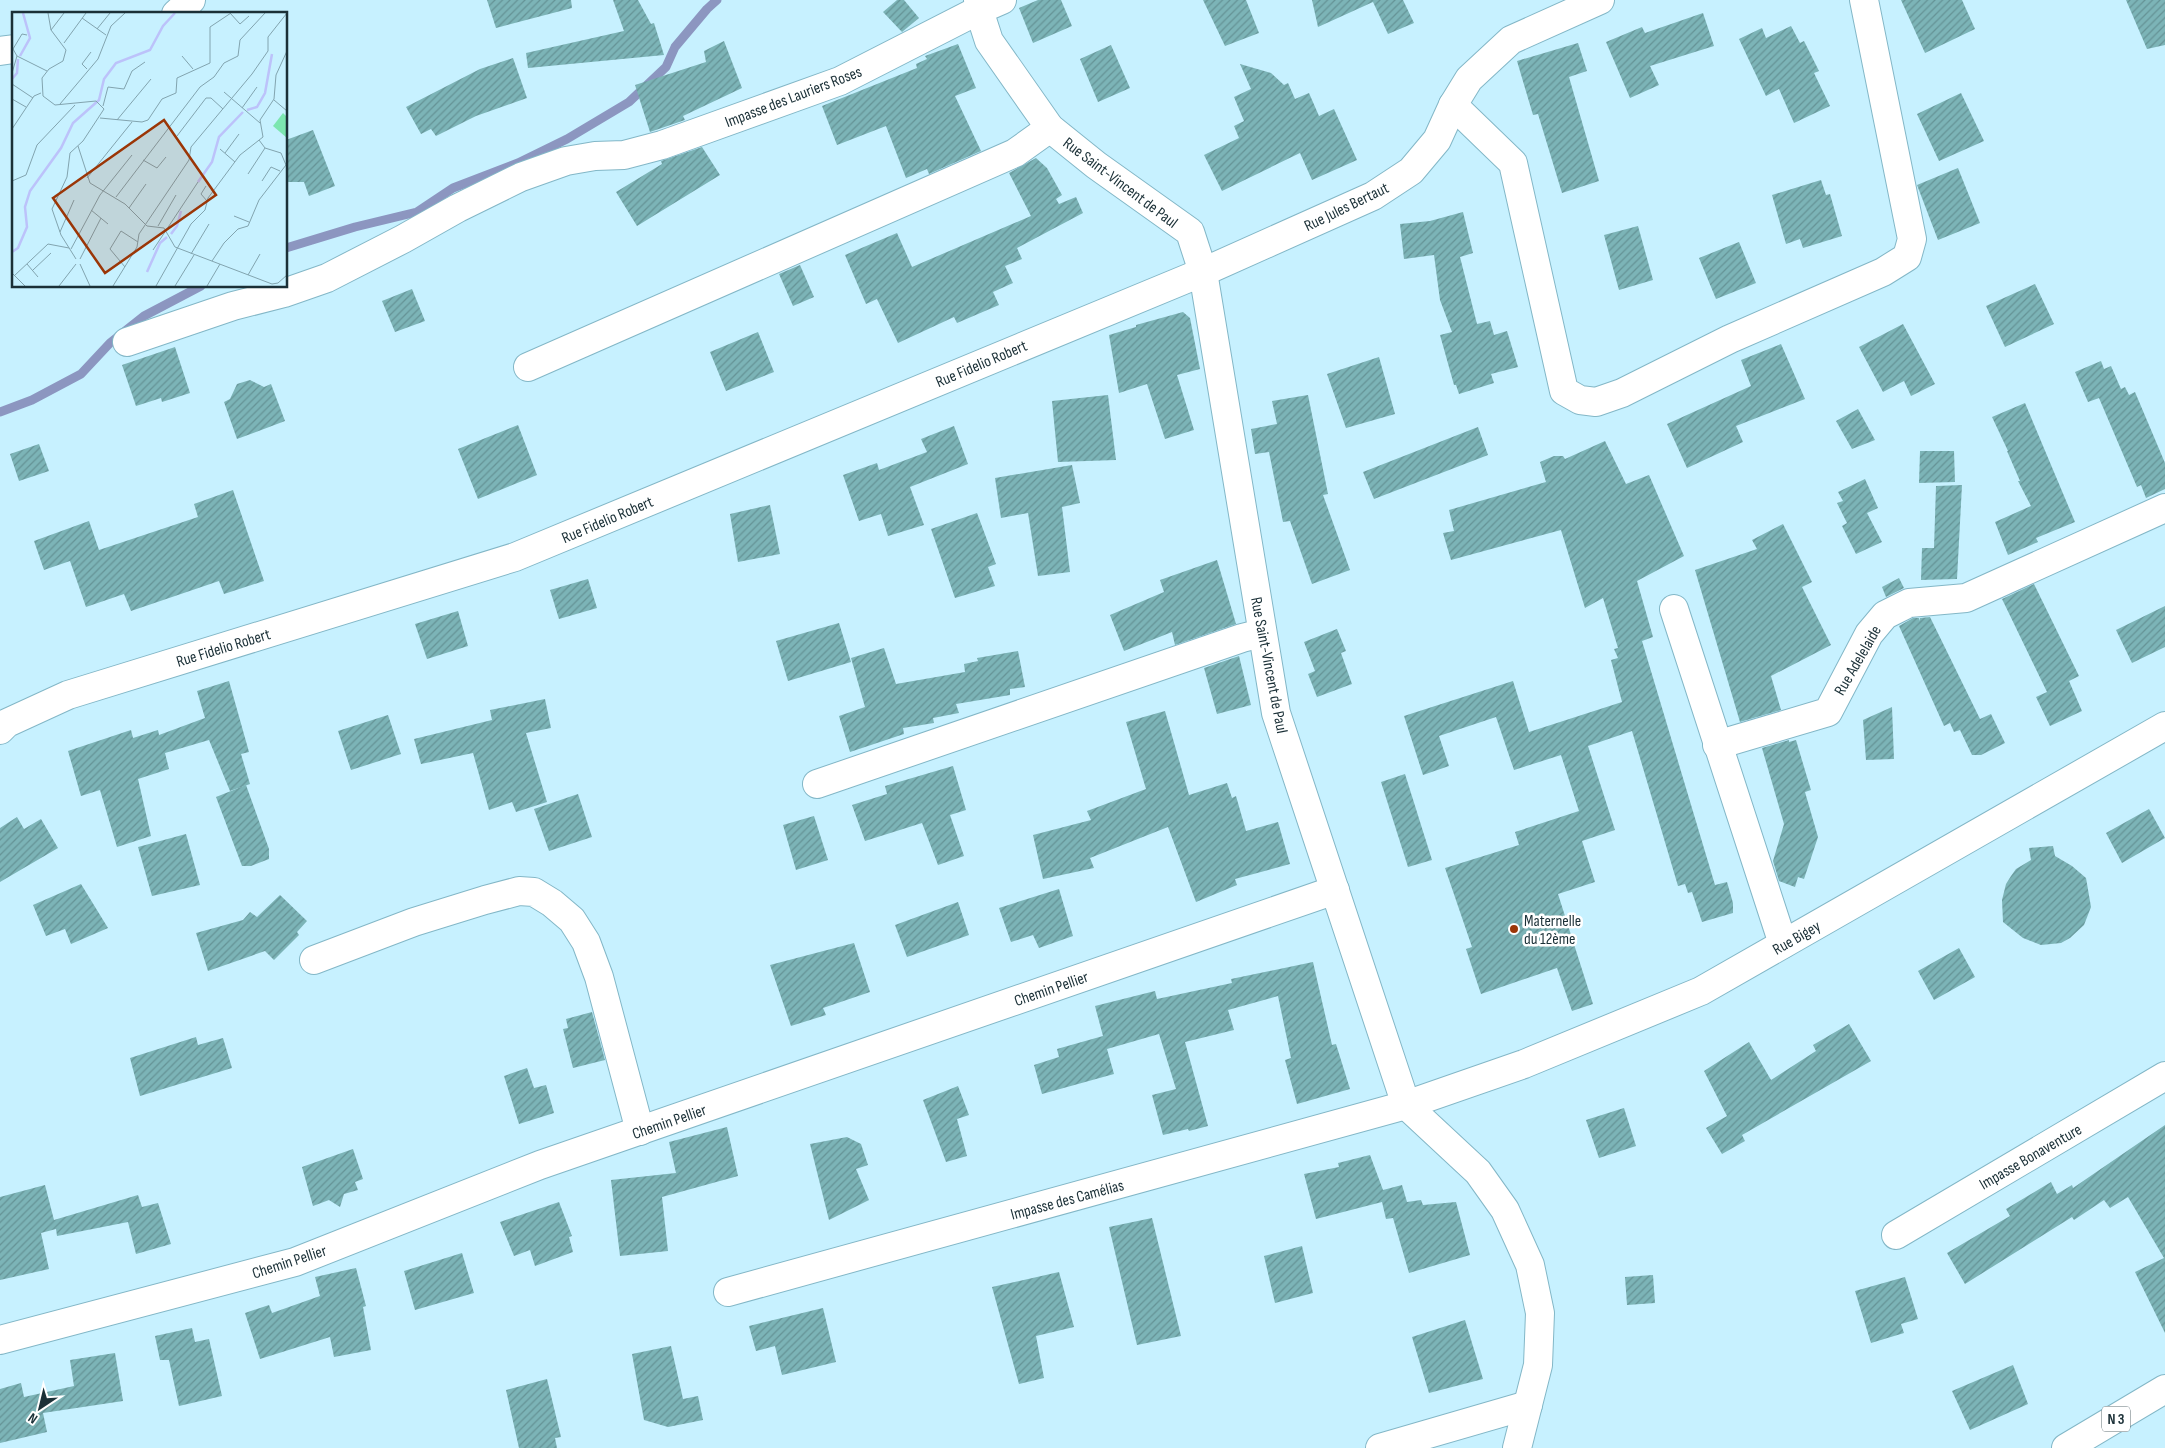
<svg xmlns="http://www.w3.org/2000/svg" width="2165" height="1448" viewBox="0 0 2165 1448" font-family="'Sofia Sans Condensed',sans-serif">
<defs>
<pattern id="building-hatch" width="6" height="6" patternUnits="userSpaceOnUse" patternTransform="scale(1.25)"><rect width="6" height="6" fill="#7cb4b7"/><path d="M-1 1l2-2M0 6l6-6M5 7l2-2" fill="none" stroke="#659396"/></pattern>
</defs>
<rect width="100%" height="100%" fill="#c7f1ff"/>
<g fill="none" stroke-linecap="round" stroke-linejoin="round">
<g stroke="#8c96c0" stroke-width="9">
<path d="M286,248L355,227L417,212L453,188L518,163L567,139L629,102L666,67L675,47L707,9L717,0"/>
<path d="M0,412L32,400L81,374L110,343L144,316L201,286"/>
</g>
</g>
<g fill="url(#building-hatch)">
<path d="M487,0H571L572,8L496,28Z"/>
<path d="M613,0H638L651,24L654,23L664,55L528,68L526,53L624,31Z"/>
<path d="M897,0H904L919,18L902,32L883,12Z"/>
<path d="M1038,0H1061L1072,26L1033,43L1019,8Z"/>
<path d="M1203,0H1246L1259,33L1225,46Z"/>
<path d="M1312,0H1403L1414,23L1388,34L1373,2L1318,27Z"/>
<path d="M1901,0H1962L1975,29L1925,53Z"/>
<path d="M2126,0H2165V45L2147,49Z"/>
<path d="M1703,13L1714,46L1650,66L1659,85L1630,98L1606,42L1642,27L1645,33Z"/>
<path d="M1791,26L1800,43L1804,41L1819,71L1814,73L1830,106L1794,123L1779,89L1766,96L1739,39L1762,28L1766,38Z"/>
<path d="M724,41L742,88L683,116L685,120L650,132L635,85L706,62L704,51Z"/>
<path d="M1578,43L1587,71L1569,77L1599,181L1562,193L1538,114L1533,115L1517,61Z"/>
<path d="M958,44L976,88L955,96L981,151L929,174L927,169L906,178L886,126L837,145L822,106L917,68L916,64L927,59L925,56Z"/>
<path d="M1111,45L1130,88L1098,102L1080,59Z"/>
<path d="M513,58L527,98L476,116L436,136L431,129L421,134L406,107L480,69Z"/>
<path d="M1240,64L1271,73L1284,85L1288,83L1295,99L1309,93L1319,116L1334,109L1357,160L1312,180L1300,153L1222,191L1204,155L1239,138L1234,126L1244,121L1234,97L1251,89Z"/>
<path d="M1961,93L1984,141L1939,161L1917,114Z"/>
<path d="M313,130L335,186L309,196L304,182H286V140Z"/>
<path d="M702,147L720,175L637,226L616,192L662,164L661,161Z"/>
<path d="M1036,158L1047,168L1062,195L1056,199L1059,204L1076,197L1083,213L1017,248L1022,259L1005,266L1013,283L993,292L999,305L957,323L954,317L898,343L877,299L866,304L845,255L897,233L912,267L1031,216L1009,173Z"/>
<path d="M1958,168L1980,223L1938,240L1917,185Z"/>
<path d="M1821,180L1826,195L1830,194L1842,236L1803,248L1800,239L1786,244L1772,195Z"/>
<path d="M1463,212L1473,253L1460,257L1477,324L1490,321L1494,335L1507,331L1518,367L1491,374L1494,383L1459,394L1456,385H1454L1440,335L1452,332L1440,300L1434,255L1404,259L1400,224L1430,221Z"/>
<path d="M1638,226L1653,280L1619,290L1604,235Z"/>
<path d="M1739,242L1756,283L1716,299L1699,258Z"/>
<path d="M800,265L814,297L793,306L779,274Z"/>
<path d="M2035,284L2054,324L2005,347L1986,306Z"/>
<path d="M412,289L425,321L395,332L382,301Z"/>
<path d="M1183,312L1190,318L1200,369L1177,375L1194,430L1165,439L1147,384L1119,393L1109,335L1136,327V325Z"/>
<path d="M1903,324L1935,384L1911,396L1904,381L1883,392L1859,347Z"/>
<path d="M758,332L774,372L726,391L710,352Z"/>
<path d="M1781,344L1805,399L1736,426L1743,442L1687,468L1667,424L1751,386L1741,360Z"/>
<path d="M175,347L190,393L162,402L161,398L136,406L122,365Z"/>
<path d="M1379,357L1395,414L1346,428L1327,374Z"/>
<path d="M2101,361L2104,369L2111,366L2121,389L2125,387L2129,395L2135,392L2165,463V489L2146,498L2141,485L2137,487L2099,398L2088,402L2075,372Z"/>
<path d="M250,380L264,387L271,384L285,421L237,439L224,402L230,399L237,384Z"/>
<path d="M1108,395L1116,460L1058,462L1052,401Z"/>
<path d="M1308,395L1328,494L1323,495L1350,570L1312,584L1290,521L1283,522L1269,452L1255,454L1251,429L1277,424L1272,401Z"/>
<path d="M2025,403L2075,522L2036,538L2038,542L2008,555L1995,522L2031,506L2018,481H2020L2007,451H2008L1992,417Z"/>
<path d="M1858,409L1875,440L1852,449L1836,421Z"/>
<path d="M518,425L537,475L478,499L458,449Z"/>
<path d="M954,426L968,464L910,487L924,525L888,536L881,514L859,521L843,475L877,463L879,470L927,452L921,439Z"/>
<path d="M1478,427L1488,455L1374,499L1363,472Z"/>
<path d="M1605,441L1626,484L1649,475L1684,556L1637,581L1653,637L1642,641L1715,885L1727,882L1733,903V913L1702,922L1692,892L1688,893L1685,884L1678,886L1632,731L1588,746L1615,830L1582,841L1595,882L1558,894L1593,1004L1572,1011L1557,968L1481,994L1466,949L1472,947L1445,868L1519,845L1515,832L1579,811L1561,755L1514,770L1496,717L1439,736L1449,766L1423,775L1404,716L1513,681L1529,732L1622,702L1611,660L1618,658L1614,649L1618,648L1603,598L1585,608L1561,530L1451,560L1443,533L1454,531L1449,510L1546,482L1540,462L1554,456H1563L1565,459Z"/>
<path d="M39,444L49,471L19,481L10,454Z"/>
<path d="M1920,451H1954L1955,482L1919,483Z"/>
<path d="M1072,465L1080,503L1062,507L1070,572L1038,576L1028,513L1001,518L995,478Z"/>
<path d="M1865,479L1878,508L1867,513L1882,542L1856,554L1842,526L1847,523L1837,503L1843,501L1838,492Z"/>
<path d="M1962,485L1957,579L1921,580L1922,548H1934L1936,486Z"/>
<path d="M233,490L264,581L224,594L219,581L131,611L124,594L86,607L70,561L44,570L34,541L89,521L99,550L198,517L194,504Z"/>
<path d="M770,505L780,554L738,562L730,514Z"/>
<path d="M977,513L996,564L988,567L995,586L955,598L931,529Z"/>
<path d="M1783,524L1812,582L1802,587L1831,645L1771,676L1781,710L1740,722L1695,570L1757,549L1752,540Z"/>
<path d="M1217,560L1236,624L1175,645L1172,632L1124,651L1110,615L1164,592L1160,580Z"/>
<path d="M1899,578L1904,588L1886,597L1882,587Z"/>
<path d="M588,579L597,608L559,619L550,590Z"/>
<path d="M2034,584L2079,676L2069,681L2082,711L2050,726L2036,697L2047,692L2002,599Z"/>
<path d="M2165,606V647L2132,663L2116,630Z"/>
<path d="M458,611L468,646L427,659L415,624Z"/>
<path d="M1930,617L1980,719L1991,714L2005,743L1981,755H1972L1960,730L1954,732L1950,723L1944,726L1899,626L1913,618H1919L1920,621V618Z"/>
<path d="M839,623L851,662L788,681L776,641Z"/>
<path d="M1337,629L1346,651L1341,653L1352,684L1317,697L1308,674L1315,671L1304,642Z"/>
<path d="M884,648L896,684L965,672L964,664L978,661L977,658L1018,651L1025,687L1010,689V695L956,704L959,713L933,718L934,723L903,728L904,734L850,752L839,716L865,707L851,658Z"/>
<path d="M1239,656L1251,705L1217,714L1204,668Z"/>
<path d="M229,681L249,752L241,754L250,784L230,791L209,740L165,753L169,769L138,779L151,836L117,847L100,790L81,796L68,751L131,730L133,738L158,730L159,735L205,718L197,691Z"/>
<path d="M545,699L551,728L526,733L547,802L516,812L512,802L489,810L473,753L421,764L414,739L492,720L490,710Z"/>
<path d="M1892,707L1894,759L1866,760L1863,720Z"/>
<path d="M1165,711L1189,795L1227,783L1232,798L1236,796L1246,831L1278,822L1290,864L1235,879L1237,885L1196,902L1168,827L1090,858L1094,868L1043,879L1033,835L1091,820L1087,811L1146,789L1126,722Z"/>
<path d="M388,715L401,754L351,770L338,731Z"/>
<path d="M1789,740V742L1796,740L1807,777L1811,790L1805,792L1818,837L1804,879L1798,877L1795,887L1779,881L1773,861L1784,824L1762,748Z"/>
<path d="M953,766L966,810L950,815L964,856L938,865L922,823L865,841L852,805L887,794L885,786Z"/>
<path d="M1405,774L1432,860L1408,867L1381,782Z"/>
<path d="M246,785L269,849V859L251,866H242L216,797Z"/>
<path d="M578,794L592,837L549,851L534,809Z"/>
<path d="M2149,809L2165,838L2122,863L2106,833Z"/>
<path d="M814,816L828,860L796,870L783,825Z"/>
<path d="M17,817L24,829L41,819L58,848L0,882V828Z"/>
<path d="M186,834L200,885L152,896L138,847Z"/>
<path d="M2053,846L2055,856L2072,866L2086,878L2091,907L2084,925L2070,938L2061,943L2041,945L2023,938L2003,922L2002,900L2006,884L2011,876L2016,869L2031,860L2029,848Z"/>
<path d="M81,884L108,928L71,944L65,929L46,936L33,905Z"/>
<path d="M1059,889L1073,936L1039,948L1033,935L1011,942L999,908Z"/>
<path d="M280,895L307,921L297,932L299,935L274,960L265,951L208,971L196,933L243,920L250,912L257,917Z"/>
<path d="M958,902L969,935L907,957L895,925Z"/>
<path d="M854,943L870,992L823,1008L826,1015L791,1026L770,965Z"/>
<path d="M1959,948L1975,977L1934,1000L1918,971Z"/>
<path d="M1313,962L1332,1045L1336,1044L1350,1089L1297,1104L1285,1060L1291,1058L1278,996L1228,1010L1234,1030L1185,1042L1208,1126L1189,1131L1188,1129L1163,1135L1152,1095L1176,1089L1159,1034L1107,1049L1114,1074L1042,1094L1034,1065L1059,1057L1057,1049L1103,1036L1095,1006L1155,991L1157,999L1232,983L1231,979Z"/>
<path d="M592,1012L605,1060L573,1068L563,1029L568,1028L566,1019Z"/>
<path d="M1849,1024L1871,1061L1742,1135L1745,1141L1722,1154L1706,1128L1727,1116L1704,1071L1749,1042L1771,1080L1816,1051L1813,1045Z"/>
<path d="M196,1037L198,1045L223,1038L232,1068L140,1096L130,1058Z"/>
<path d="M527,1068L534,1088L546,1085L554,1113L519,1124L504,1076Z"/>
<path d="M958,1086L969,1115L957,1119L967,1156L946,1162L923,1100Z"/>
<path d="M1624,1108L1636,1146L1599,1158L1586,1120Z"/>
<path d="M2165,1125V1333L2135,1272L2164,1258L2128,1197L2110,1208L2104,1200L2074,1220L2072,1217L1965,1284L1947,1253L2010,1216L2006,1209L2051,1182L2057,1194L2072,1185L2073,1188Z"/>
<path d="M727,1127L738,1176L662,1197L668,1251L620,1256L611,1180L676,1173L669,1142Z"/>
<path d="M847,1137L861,1144L868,1165L856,1169L869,1200L829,1220L810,1144Z"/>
<path d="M353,1149L363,1179L355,1182L358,1190L344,1194L340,1207L329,1200L313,1206L302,1167Z"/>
<path d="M1370,1155L1383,1190L1402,1185L1407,1202L1421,1200L1423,1205L1456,1202L1470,1255L1409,1273L1393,1218L1386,1219L1382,1202L1316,1219L1304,1174L1339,1167L1338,1163Z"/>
<path d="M45,1185L54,1220L138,1195L142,1207L158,1203L171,1244L136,1254L128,1222L57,1236L56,1229L41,1233L49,1269L0,1280V1197Z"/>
<path d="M559,1202L572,1236L569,1237L573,1252L535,1266L530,1250L514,1256L500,1222Z"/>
<path d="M1152,1218L1181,1336L1137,1345L1109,1227Z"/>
<path d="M1302,1246L1313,1293L1275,1303L1264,1256Z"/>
<path d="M462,1253L474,1293L415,1310L404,1271Z"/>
<path d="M356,1268L366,1306L363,1307L371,1350L334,1357L330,1337L260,1359L245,1313L269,1305L272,1313L320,1296L315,1277Z"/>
<path d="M1059,1272L1074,1327L1036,1336L1044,1378L1019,1384L992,1287Z"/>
<path d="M1653,1275L1655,1303L1627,1305L1625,1277Z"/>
<path d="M1905,1277L1918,1319L1901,1324L1904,1333L1871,1343L1855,1291Z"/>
<path d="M823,1308L836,1362L782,1375L775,1346L756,1351L749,1326Z"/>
<path d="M1465,1320L1483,1379L1429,1393L1412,1337Z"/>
<path d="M192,1328L195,1342L209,1339L222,1396L179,1406L169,1360H160L155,1336Z"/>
<path d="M671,1346L683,1399L698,1396L703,1420L668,1427L644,1420L632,1354Z"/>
<path d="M115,1353L123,1401L43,1413L47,1432L0,1443V1389L21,1383L24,1397L74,1386L70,1360Z"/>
<path d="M2013,1365L2028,1404L1970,1430L1952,1391Z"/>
<path d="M547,1379L561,1437L555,1438L557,1448H519L506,1390Z"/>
</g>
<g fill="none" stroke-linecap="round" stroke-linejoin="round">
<defs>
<g id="minor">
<path d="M978,0L979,10L989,41L1050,128L1096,165L1190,232L1203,272L1276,713L1406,1105L1478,1172L1505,1210L1530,1265L1540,1313L1538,1365L1517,1448"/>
<path d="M176,14L191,0"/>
<path d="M0,51L14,49"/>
<path d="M1453,105L1513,163L1564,391L1580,400L1596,402L1622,393L1730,339L1883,272L1907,257L1912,239L1864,0"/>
<path d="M127,342L233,306L284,293L327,278L403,239L458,208L521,177L566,161L595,156L624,155L662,145L840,81L979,10L1002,0"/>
<path d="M528,367L1015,153L1050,128"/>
<path d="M1674,609L1783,944"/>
<path d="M0,730L7,723L68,695L515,557L1203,272L1373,196L1411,171L1437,140L1453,105L1469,79L1511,40L1600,0"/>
<path d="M1717,745L1828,712L1869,634L1885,615L1909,603L1966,598L2165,508"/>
<path d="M817,784L1242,638L1262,633"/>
<path d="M314,960L414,922L485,900L519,891L534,892L552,903L572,920L586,942L599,977L640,1131"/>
<path d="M1896,1235L2165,1076"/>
<path d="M728,1292L1406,1105L1524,1064L1701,991L2165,726"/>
<path d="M0,1340L295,1262L540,1165L1335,890"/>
<path d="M1380,1448L1528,1405"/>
</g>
<path id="major" d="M2066,1448L2165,1389"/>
</defs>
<use href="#minor" stroke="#83b7c7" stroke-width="30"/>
<use href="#major" stroke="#83b7c7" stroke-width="30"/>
<use href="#minor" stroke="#fff" stroke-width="28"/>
<use href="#major" stroke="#fff" stroke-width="28"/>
</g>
<circle fill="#9b3607" stroke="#fff" stroke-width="2" cx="1514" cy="929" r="5"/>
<g text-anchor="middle" stroke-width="5" stroke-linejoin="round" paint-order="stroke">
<rect fill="#fff" stroke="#5f6e73" stroke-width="1" x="2102" y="1406.5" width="28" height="25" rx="4"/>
<g font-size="15" font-weight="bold" fill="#1b3037">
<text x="2116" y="1424">N 3</text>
</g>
<g font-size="16" fill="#1b3037" stroke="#fff">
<text transform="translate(793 96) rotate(-21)" y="6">Impasse des Lauriers Roses</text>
<text transform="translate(1121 182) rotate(37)" y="6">Rue Saint-Vincent de Paul</text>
<text transform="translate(1346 206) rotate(-26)" y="6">Rue Jules Bertaut</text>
<text transform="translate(981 363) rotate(-23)" y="6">Rue Fidelio Robert</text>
<text transform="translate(607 519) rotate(-23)" y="6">Rue Fidelio Robert</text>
<text transform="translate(223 647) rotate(-17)" y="6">Rue Fidelio Robert</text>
<text transform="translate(1857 660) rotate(-60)" y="6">Rue Adelelaide</text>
<text transform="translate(1270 665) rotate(79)" y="6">Rue Saint-Vincent de Paul</text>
<text transform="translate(1796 937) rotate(-30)" y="6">Rue Bigey</text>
<text transform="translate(1051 988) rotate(-19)" y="6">Chemin Pellier</text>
<text transform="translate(669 1121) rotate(-19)" y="6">Chemin Pellier</text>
<text transform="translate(2030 1156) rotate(-30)" y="6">Impasse Bonaventure</text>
<text transform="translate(1067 1199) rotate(-15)" y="6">Impasse des Camélias</text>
<text transform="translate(289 1261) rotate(-18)" y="6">Chemin Pellier</text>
</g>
<g font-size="16" fill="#1b3037" stroke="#fff" text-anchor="start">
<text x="1524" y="926">Maternelle<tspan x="1524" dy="18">du 12ème</tspan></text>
</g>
</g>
<g transform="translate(12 12)">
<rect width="275" height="275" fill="#c7f1ff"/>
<path d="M271,101L275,105V126L261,114Z" fill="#7ce6b0"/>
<path fill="none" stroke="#bcc2fa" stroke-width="2.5" d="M8,44L18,26L11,1M0,67L5,61L6,47M235,98L245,95L253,81L260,42M186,170L200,150L207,125L231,100M159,222L165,214L169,199M0,240L6,236L15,215L13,195L18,179L49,136L61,111L87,88L92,67L104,51L138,38L151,14L163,1M135,260L148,231L155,225"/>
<path fill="none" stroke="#82a4af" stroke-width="1" d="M36,1L39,18L54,38L51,49L37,57L30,66L31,84L43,93L84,89L92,97L71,129L58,141L55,165L40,197L49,223L64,247M218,1L228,12L237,4M70,6L94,23M85,17L98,1M39,18L52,1M52,31L74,1M5,44L35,59M5,44L1,37L10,22L15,23M170,44L181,57M75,57L70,52L79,40M0,61L5,44M0,72L21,86M212,80L248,111M0,87L14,95M262,88L275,99M48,92L86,47L99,14L113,1M91,94L96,75L112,77L120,59L133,50M230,96L245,75M88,106L130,110L136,108L150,87L164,81L165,66L198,51V15L219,1M105,108L139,67M0,117L22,84L29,81M165,124L194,86H199L211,97M66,134L78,171L113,192L135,214L152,216L163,235L260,272L266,271L275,263M208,137L223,150M213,141L227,122M131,148L145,156L154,145M236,162L253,136M75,166L120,110M0,169L14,163L25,133L63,93M250,169L259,155L268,159M194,174L189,182L195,189M104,185L188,75L202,65L212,51L226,44L228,28L253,1M117,196L134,172M79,198L96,212M222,204L237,210M146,214L164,183M48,220L62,188M59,237L88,183L120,143M141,238L186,170M179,242L197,212M68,247L89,206M200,249L212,231L226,217L236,214L247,188L274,153L269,141L253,136L247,128M15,252L26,265M68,252L78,274M113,255L98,237L109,219L126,230M21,258L39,241M0,261L13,274M236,263L248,242M2,264L36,232L57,236M47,274L64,252M101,274L125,235L127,222L177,148L179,135L240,62L256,39V25L275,1M144,274L179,212L193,198L196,186L228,143L251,125L248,108L262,87L264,63L275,39M163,274L182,243M195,274L208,252"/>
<path fill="#9b3607" fill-opacity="0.15" stroke="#9b3607" stroke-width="2.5" d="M152,108L204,183L93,261L41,186Z"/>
<rect width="275" height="275" fill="none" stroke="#1b3037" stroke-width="2.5"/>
</g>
<g transform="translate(40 1408) rotate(215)" stroke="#ffffff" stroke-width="4" paint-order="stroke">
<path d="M0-4L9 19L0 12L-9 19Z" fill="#1b3037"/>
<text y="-8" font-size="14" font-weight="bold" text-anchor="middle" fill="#1b3037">N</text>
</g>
</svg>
